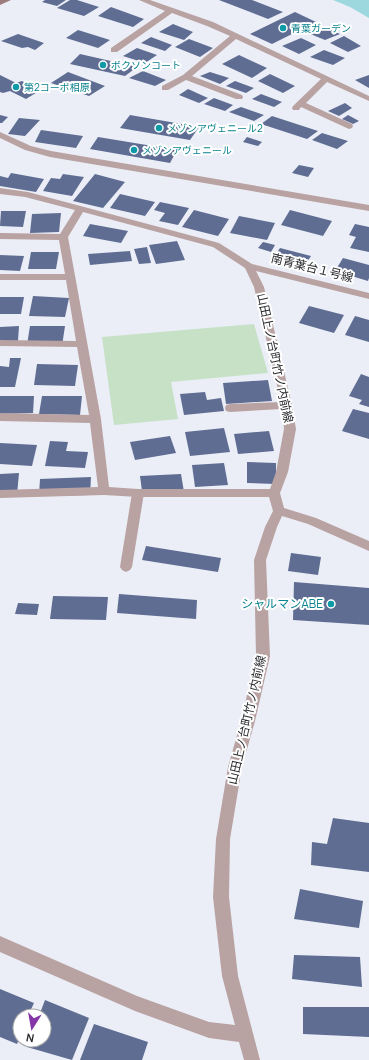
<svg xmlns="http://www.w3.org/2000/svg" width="369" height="1060" viewBox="0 0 369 1060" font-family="Manrope,'Noto Sans JP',sans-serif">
<rect width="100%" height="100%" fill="#ebeef7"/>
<path fill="#c6e1c6" d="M254,324L268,373L171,382L178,419L114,425L102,337Z"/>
<path fill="#9dd8df" d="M333,0H369V18L350,7Z"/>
<g fill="#5f6d93">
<path d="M45,0H66L57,6L42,2Z"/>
<path d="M70,0H77L99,7L84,16L57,8Z"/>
<path d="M219,0H252L283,12L268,19Z"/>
<path d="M111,7L144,19L133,27L98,16Z"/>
<path d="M295,12L316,22L272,44L250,34Z"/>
<path d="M173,24L193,32L184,40L159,32Z"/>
<path d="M321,26L340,34L325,40L308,33Z"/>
<path d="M78,30L110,40L98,48L66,38Z"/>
<path d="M18,34L44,43L35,50L28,47L22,48L1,41Z"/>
<path d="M344,36L361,46L348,52L330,43Z"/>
<path d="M151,37L172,45L165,51L141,43Z"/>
<path d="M301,38L316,45L299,54L282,46Z"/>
<path d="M189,39L213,48L200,57L175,47Z"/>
<path d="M137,48L157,55L145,63L123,56Z"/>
<path d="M324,50L345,58L333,65L310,57Z"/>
<path d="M80,54L137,67L125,76L70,64Z"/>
<path d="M239,55L267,68L252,78L222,64Z"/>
<path d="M143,71L166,80L155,86L129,78Z"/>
<path d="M68,72L105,86L89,96L51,83Z"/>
<path d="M210,72L229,78L220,84L200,76Z"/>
<path d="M270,74L295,86L283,93L258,81Z"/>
<path d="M0,75L16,83L22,81L39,91L26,99L10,91L3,93L0,92Z"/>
<path d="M369,75V88L355,80Z"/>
<path d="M235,81L254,88L246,93L226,86Z"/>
<path d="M188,89L208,98L199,103L179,95Z"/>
<path d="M261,94L282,102L274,107L252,99Z"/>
<path d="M214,98L233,105L225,111L204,104Z"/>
<path d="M345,103L352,108L339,116L328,111Z"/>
<path d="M241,107L264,115L254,121L229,112Z"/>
<path d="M0,115L8,117L2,123H0Z"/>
<path d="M130,115L199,127L190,140L120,128Z"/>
<path d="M348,115L359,121L353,124L342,119Z"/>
<path d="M272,116L318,131L307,139L261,124Z"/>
<path d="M19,118L40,120L25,136L8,134Z"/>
<path d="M41,130L83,136L76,148L35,142Z"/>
<path d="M322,133L348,141L337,149L312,140Z"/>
<path d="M98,137L177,150L170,163L90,149Z"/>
<path d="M247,137L262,142L258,146L243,142Z"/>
<path d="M299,165L314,168L308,177L292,173Z"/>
<path d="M11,173L44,179L36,192L0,186V176L8,178Z"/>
<path d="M63,174L84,177L72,196L43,191L51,178L60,179Z"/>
<path d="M95,174L125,182L103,208L73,201Z"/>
<path d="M120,194L155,202L145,216L110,208Z"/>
<path d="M160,202L189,208L178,225L159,221L165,213L154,210Z"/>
<path d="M194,210L229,219L218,236L182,227Z"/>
<path d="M290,210L332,221L323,236L281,225Z"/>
<path d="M1,211H26L23,227L0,226Z"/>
<path d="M61,213L59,232L30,233L32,214Z"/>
<path d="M239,216L275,223L267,240L230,233Z"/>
<path d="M90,224L128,231L121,243L83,236Z"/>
<path d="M355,224L369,227V252L350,248L356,237L349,235Z"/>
<path d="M177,241L185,260L156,264L149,245Z"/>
<path d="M263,242L275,245L271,252L258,248Z"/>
<path d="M147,247L151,263L139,264L134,249Z"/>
<path d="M280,248L311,256L303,268L272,260Z"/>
<path d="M130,251L132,261L90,265L88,254Z"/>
<path d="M31,252H59L56,269H28Z"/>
<path d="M0,255L24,256L20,271L0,270Z"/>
<path d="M343,258L369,265V278L368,281L335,271Z"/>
<path d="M33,296L69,298L65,317L29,316Z"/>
<path d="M0,297H24L21,314H0Z"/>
<path d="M309,306L344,315L334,333L299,323Z"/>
<path d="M355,316L369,320V342L345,335Z"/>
<path d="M19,326L18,341L0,342V327Z"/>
<path d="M30,326H65L62,346L27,345Z"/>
<path d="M10,358H21L15,387H0V366L9,367Z"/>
<path d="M37,364L78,365L75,386L34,385Z"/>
<path d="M361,374L369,377V407L359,404L362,400L349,396Z"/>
<path d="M268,380L272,401L226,404L223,383Z"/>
<path d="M205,392L207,400L221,398L224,411L184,415L180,394Z"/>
<path d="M0,396H34L33,413L0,414Z"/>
<path d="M42,396H82L80,415L39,414Z"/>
<path d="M353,409L369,413V439L342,431Z"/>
<path d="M224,428L230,452L190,456L185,432Z"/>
<path d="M269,431L274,451L238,454L234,434Z"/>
<path d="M170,436L176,453L135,460L130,442Z"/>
<path d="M50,441L68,442L66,451L88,452L85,468L45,466Z"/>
<path d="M0,443L37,445L32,466L0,464Z"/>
<path d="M247,462L276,463V484L247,483Z"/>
<path d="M224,463L228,485L195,487L192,465Z"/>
<path d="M19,473L17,495H0V474Z"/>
<path d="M181,474L184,492L142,491L140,476Z"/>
<path d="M91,477L90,495L39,496L40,479Z"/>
<path d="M146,546L221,558L218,572L142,560Z"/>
<path d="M291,553L321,557L318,575L288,571Z"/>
<path d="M294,582L369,588V625L293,620Z"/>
<path d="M119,594L197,600L196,619L117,613Z"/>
<path d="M53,596L108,597L106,620L50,619Z"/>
<path d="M18,603L39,604L37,615L15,614Z"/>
<path d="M333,818L369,823V872L311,865L312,842L327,844Z"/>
<path d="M300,889L363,901L359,928L294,919Z"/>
<path d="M294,955L360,957L362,987L292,979Z"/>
<path d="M0,989L34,1003L28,1016H20V1037L17,1044L0,1037Z"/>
<path d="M45,1000L89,1018L72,1060L27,1047L30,1040H44V1016H39Z"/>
<path d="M303,1007H369V1037L303,1034Z"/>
<path d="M94,1024L148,1042L142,1060H80Z"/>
</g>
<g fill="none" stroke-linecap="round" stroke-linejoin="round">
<path fill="#b9a2a2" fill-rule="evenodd" d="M138,489L142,490L144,493L132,567L130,570L126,572L122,570L120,567L132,493L134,490Z"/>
<g fill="#b9a2a2" fill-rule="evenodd">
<path d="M139,0H150L213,22L369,96V101L327,82L306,103L352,124L353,126L352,128L349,129L301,107L299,110H293L292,108L293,106L321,79L236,39L192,76L242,95L243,97L242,99H236L186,80L168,90H162V86L183,75L230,36L207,26L172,13L117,52H111V48L165,11Z"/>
<path d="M0,132L31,146L51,151L369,205V211L50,157L25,150L0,138Z"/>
<path d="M0,188L28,192L219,243L252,264L369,293V299L256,271L264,287L292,405L296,429L288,472L280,493L284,508L316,518L369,541V551L308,524L282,516L277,527L266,560L270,656L255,721L242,767L230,839L229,897L238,976L260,1060H244L239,1042L209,1038L135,1011L0,952V936L137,996L209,1022L235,1025L222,976L213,897L216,839L228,767L241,721L256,656L254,560L265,527L273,511L269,497H138L104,495L0,498V490L98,487L90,423L0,421V413L89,415L77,347L0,346V340L76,341L66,280H0V274H65L59,240L0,239V233L60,234L75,210L25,197L0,194ZM83,212L213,247L245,268L254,287L281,402L230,404L226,405L225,408L226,411L230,412L282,409L284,429L276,472L270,489H138L109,487L101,419L68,237Z"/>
</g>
<path fill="#9e7c7d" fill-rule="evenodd" d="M0,0H11L0,5Z"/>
</g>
<g fill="#0f9aa8" stroke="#fff" stroke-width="1.5">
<circle cx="283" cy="28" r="4"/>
<circle cx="103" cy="65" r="4"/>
<circle cx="16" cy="87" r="4"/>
<circle cx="159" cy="128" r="4"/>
<circle cx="134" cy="150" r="4"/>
<circle cx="331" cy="604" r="4"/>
</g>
<g text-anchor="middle" stroke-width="4" stroke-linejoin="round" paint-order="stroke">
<g font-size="10" fill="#0d838f" stroke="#fff" text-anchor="start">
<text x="291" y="32">青葉ガーデン</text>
<text x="111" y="69">ボクソンコート</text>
<text x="24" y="91">第2コーポ相原</text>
<text x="167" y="132">メゾンアヴェニール2</text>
<text x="142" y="154">メゾンアヴェニール</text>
</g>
<g font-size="12" fill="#2a2b2e" stroke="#fff">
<text transform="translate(312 268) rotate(14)" y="4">南青葉台１号線</text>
<text transform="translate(275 358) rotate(78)" y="4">山田上ノ台町竹ノ内前線</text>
<text transform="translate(247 720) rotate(-77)" y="4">山田上ノ台町竹ノ内前線</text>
</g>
<g font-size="12" fill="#0d838f" stroke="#fff" text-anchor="end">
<text x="323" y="608">シャルマンABE</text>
</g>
</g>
<g transform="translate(32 1028) rotate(191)"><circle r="19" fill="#ffffff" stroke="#aaaaab"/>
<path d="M0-3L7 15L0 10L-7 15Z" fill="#8435a6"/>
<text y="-6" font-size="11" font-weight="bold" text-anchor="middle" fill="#2a2b2e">N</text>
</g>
</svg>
